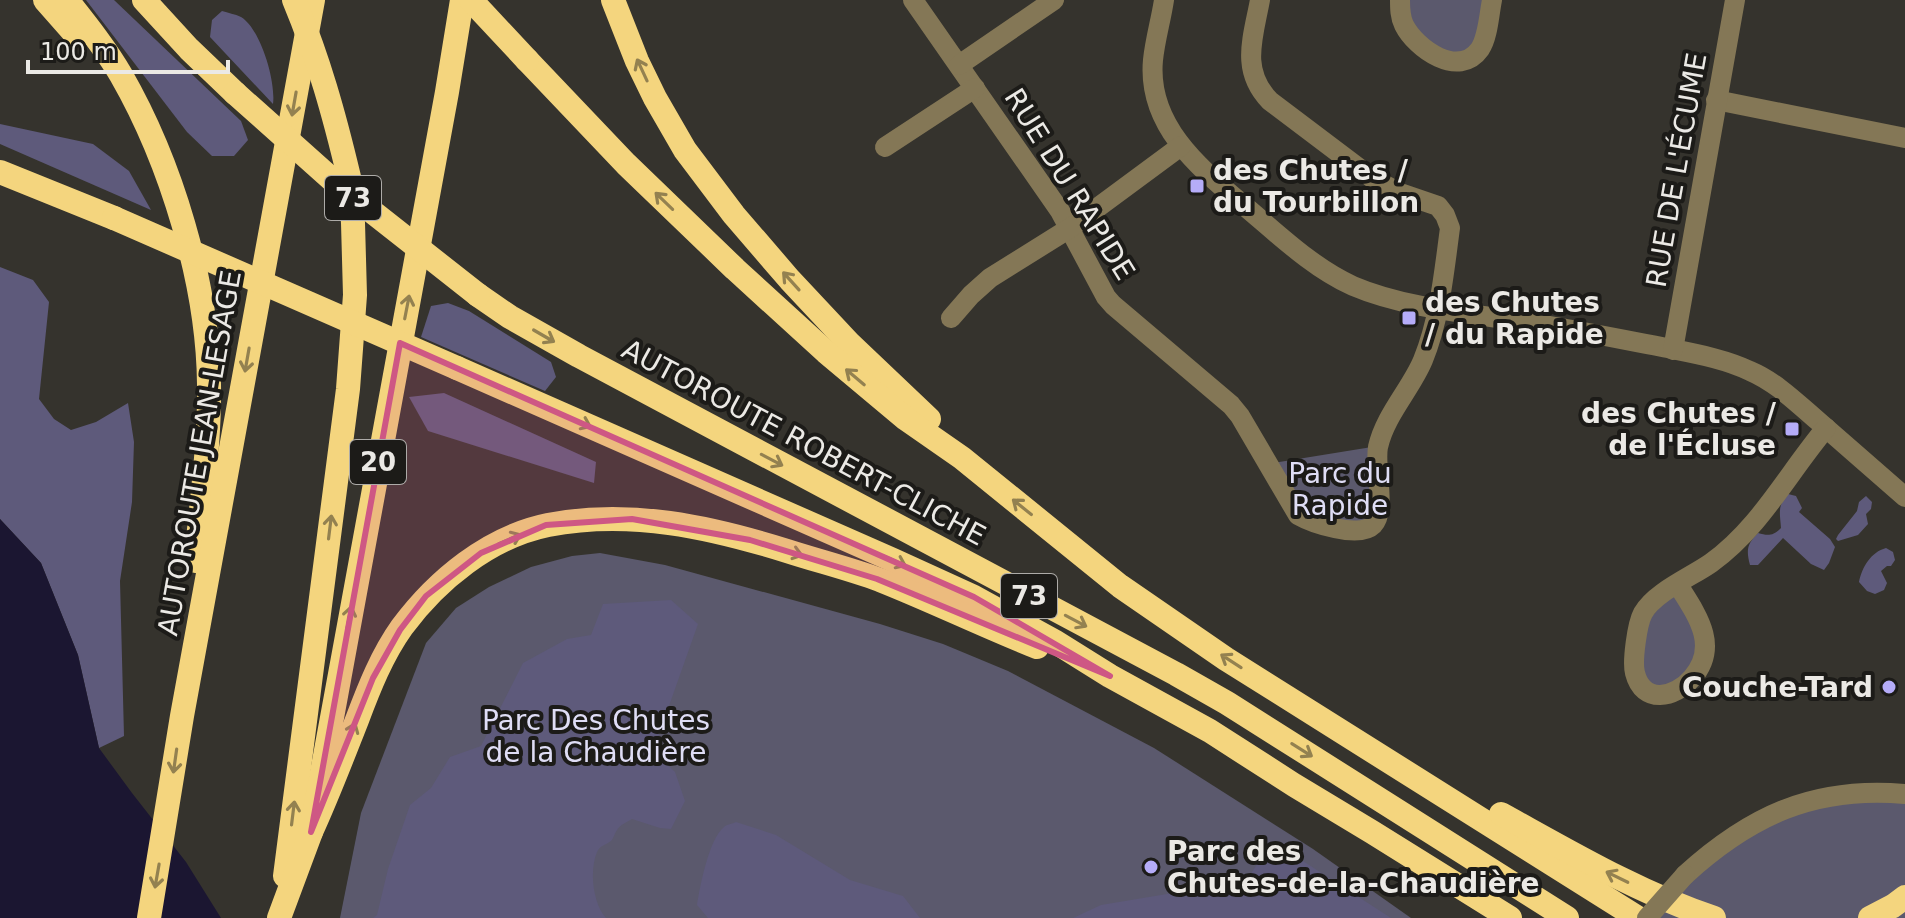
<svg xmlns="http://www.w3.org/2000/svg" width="1905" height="918" viewBox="0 0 1905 918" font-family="'DejaVu Sans',sans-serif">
<rect width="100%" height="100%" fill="#35332d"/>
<g fill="#5b596d">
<path d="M1400,0H1492L1474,56L1426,50Z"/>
<path d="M1378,446L1374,524L1308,521L1267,464Z"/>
<path d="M600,553L665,565L880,624L943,644L1008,671L1154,748L1313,849L1411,918H340L361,813L426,643L456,608L489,587L531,567L572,556Z"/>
<path d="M1678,585L1705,656L1672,694L1638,683V633Z"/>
<path d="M1905,799V918H1647L1685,875L1811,801Z"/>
</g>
<g fill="#5e5a7b">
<path d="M86,0H114L241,121L248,140L234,156H212L187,132Z"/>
<path d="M222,11C228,13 235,14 241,17C261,29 276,82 273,104L210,37L212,20Z"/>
<path d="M0,124L93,144L129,171L151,210L0,144Z"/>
<path d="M0,267L33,280L49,302L39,399L54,419L71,430L96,422L128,403L134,442L132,502L120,581L124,736L99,748L78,655L41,563L0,519Z"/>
<path d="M448,303L469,311L551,362L556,377L545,391L421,337L431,306Z"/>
<path d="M444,393L596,462L594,483L428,431L409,397Z"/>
<path d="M1788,494L1796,496L1802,508L1799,512L1830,539L1835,547L1829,563L1824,570L1811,564L1783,538L1758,565H1750C1746,550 1747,544 1758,533C1768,536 1773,536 1781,528C1780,513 1777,506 1788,494Z"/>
<path d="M1866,496L1872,502L1871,509L1866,514L1868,524L1858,535L1838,541L1836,539L1838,535L1857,511L1859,502Z"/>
<path d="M1886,548L1893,552L1895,560L1891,566H1887L1881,571L1887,583L1884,590L1875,594L1867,591L1859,582C1862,567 1871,552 1886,548Z"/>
<path d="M671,600L698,624L653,751L675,772L685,801L671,829L660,828L632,819C627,822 620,825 617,830C615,832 614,838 611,841C606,845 600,845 597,852C589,871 593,904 606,918H373L377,915L388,869L410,805L431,788L450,757L481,746L523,663L567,639L591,635L603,604Z"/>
<path d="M736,822L776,835L850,880L903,896L920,918H708L697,905C700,886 709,839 724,827C727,824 732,824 736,822Z"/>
<path d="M1272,841L1391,918H1073L1101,905L1185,891L1216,873L1243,886Z"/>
</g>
<path fill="#1b1631" d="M0,519L41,563L78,655L99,748L132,793L186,862L221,918H0Z"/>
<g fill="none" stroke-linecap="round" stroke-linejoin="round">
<g stroke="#847756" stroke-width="20">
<path d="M913,0L1060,211L1106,297L1113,305L1231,405L1240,416L1298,515C1312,523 1359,539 1373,525C1387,510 1374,468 1378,447C1385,415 1411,389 1423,360C1440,318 1444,272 1450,228L1445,215L1438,206L1400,193L1372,178L1270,101C1240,70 1253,38 1260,0"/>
<path d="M1164,0C1161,20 1155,40 1153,60C1147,124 1197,166 1241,203C1276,232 1311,267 1353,286C1402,307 1466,313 1519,321C1567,328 1614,338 1662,347C1691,353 1723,358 1750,371C1776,382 1797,403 1818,421C1847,446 1876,472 1905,497"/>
<path d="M1400,0C1400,8 1400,17 1404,25C1416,49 1459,79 1480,49C1488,37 1489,15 1492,0"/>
<path d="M959,65L1054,0"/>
<path d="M1716,100L1905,138"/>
<path d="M885,147L975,88"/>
<path d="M951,318L971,295L990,278L1070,228L1181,146"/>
<path d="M1673,350L1735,0"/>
<path d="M1678,585C1697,615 1720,646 1692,678C1675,698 1643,705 1635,673C1632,662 1637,624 1643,613C1655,592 1691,577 1711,563C1760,528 1788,473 1826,428"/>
<path d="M1685,875C1751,815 1815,786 1905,794"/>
</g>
<g stroke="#f4d57e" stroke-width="24">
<path d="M45,0L75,34"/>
<path d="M67,0C86,24 106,49 121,75C171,162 208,283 209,384C210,443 201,502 196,561"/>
<path d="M144,0L189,49L235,93"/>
<path d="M613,0L637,61L655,98L685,150L734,215L790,280L849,343L929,419"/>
<path d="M527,60L626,164L735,269L826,352L906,419L962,458L1120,586L1226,659L1638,918"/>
<path d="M0,172L114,218"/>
<path d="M478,295L510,317L579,356L1176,674L1227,703L1567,918"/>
<path d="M457,368L893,560L974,597L1054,641L1110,676L1210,731L1294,785L1372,832L1510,918"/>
<path d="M1501,814C1570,852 1639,893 1714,918"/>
<path d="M311,832C328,795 342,758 357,720C369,688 382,655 402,627C437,580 489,537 548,525C630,509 710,527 787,551C818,561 850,569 880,580C933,601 984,626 1037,647"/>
<path d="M285,876L348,389L355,295L353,223L350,181"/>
<path d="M149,918L182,716L313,0"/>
<path d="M279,918L311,832L447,92L462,0"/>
<path d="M1870,918L1893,906L1905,897"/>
</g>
<path stroke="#847756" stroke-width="20" d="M1647,918L1685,875"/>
<g stroke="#f4d57e" stroke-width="24">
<path d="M294,0C319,60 334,114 349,177"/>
<path d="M471,0L527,60"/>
<path d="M235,93L337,184L478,295"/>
<path d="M114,218L457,368"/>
</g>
</g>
<defs><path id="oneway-shaft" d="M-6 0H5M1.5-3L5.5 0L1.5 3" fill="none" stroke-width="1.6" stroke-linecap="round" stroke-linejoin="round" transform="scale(2)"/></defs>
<g stroke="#938150">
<use href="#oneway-shaft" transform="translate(642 70) rotate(-115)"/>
<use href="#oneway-shaft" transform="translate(294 104) rotate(100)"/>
<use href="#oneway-shaft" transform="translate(664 201) rotate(-136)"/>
<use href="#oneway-shaft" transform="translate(791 281) rotate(-132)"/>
<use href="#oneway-shaft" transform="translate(407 307) rotate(-79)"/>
<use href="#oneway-shaft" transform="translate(544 336) rotate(30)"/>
<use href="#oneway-shaft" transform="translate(247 360) rotate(100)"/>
<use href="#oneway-shaft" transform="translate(855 377) rotate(-140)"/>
<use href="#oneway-shaft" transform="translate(580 422) rotate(24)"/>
<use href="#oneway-shaft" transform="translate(772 460) rotate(28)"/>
<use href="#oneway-shaft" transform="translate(1022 507) rotate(-141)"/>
<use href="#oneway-shaft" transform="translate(330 527) rotate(-83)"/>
<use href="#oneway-shaft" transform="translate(510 539) rotate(-23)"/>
<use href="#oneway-shaft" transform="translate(791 552) rotate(17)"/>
<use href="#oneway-shaft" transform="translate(895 561) rotate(24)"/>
<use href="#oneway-shaft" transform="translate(349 618) rotate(-79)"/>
<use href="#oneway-shaft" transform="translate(1076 621) rotate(28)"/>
<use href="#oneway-shaft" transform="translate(1231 661) rotate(-147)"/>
<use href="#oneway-shaft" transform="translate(351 734) rotate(-69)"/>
<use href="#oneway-shaft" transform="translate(1302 750) rotate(32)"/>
<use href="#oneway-shaft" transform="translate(175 761) rotate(98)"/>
<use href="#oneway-shaft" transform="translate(293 813) rotate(-83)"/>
<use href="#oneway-shaft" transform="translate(157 876) rotate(100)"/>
<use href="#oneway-shaft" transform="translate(1617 877) rotate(-154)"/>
</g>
<path fill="#ce5784" fill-opacity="0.2" stroke="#ce5784" stroke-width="6" stroke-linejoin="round" d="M400,343L974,597L1110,676L877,579L750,540L632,519L546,525L481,553L426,596L400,630L373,678L311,832Z"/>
<g fill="#b5acf8" stroke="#1c1b18" stroke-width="3">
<rect x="1189" y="178" width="16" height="16" rx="4"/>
<rect x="1401" y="310" width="16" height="16" rx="4"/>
<rect x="1784" y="421" width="16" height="16" rx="4"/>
<circle cx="1889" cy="687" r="8"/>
<circle cx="1151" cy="867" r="8"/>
</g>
<g text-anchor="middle" stroke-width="8" stroke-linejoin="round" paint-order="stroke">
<g fill="#1c1b18" stroke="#adaba8" stroke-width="2">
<rect x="325" y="176" width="56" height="44" rx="6"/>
<rect x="350" y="440" width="56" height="44" rx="6"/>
<rect x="1001" y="574" width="56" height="44" rx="6"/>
</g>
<g font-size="26" font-weight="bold" fill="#ebe9e5">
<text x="353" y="207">73</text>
<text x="378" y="471">20</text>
<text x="1029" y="605">73</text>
</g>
<g font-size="28" font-weight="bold" fill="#ebe9e5" stroke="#1c1b18" text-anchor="start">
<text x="1213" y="180">des Chutes /<tspan x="1213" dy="32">du Tourbillon</tspan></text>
<text x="1425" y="312">des Chutes<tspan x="1425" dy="32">/ du Rapide</tspan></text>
<text x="1776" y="423" text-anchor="end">des Chutes /<tspan x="1776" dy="32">de l'Écluse</tspan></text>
<text x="1873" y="697" text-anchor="end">Couche-Tard</text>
<text x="1167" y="861">Parc des<tspan x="1167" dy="32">Chutes-de-la-Chaudière</tspan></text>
</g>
<g font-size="28" fill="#ebe9e5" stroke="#1c1b18">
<text transform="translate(1676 170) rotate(-80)" y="10">RUE DE L'ÉCUME</text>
<text transform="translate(1070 184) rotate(58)" y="10">RUE DU RAPIDE</text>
<text transform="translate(804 442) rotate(28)" y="10">AUTOROUTE ROBERT-CLICHE</text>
<text transform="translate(199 453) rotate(-80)" y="10">AUTOROUTE JEAN-LESAGE</text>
</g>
<g font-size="28" fill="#dfddf5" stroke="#1c1b18">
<text x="1340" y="483">Parc du<tspan x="1340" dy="32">Rapide</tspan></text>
<text x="596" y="730">Parc Des Chutes<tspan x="596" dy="32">de la Chaudière</tspan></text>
</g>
</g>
<path d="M28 60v12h200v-12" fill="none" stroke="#ebe9e5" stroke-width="4"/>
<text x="40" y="60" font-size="24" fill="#ebe9e5" stroke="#1c1b18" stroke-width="6" paint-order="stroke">100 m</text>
</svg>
